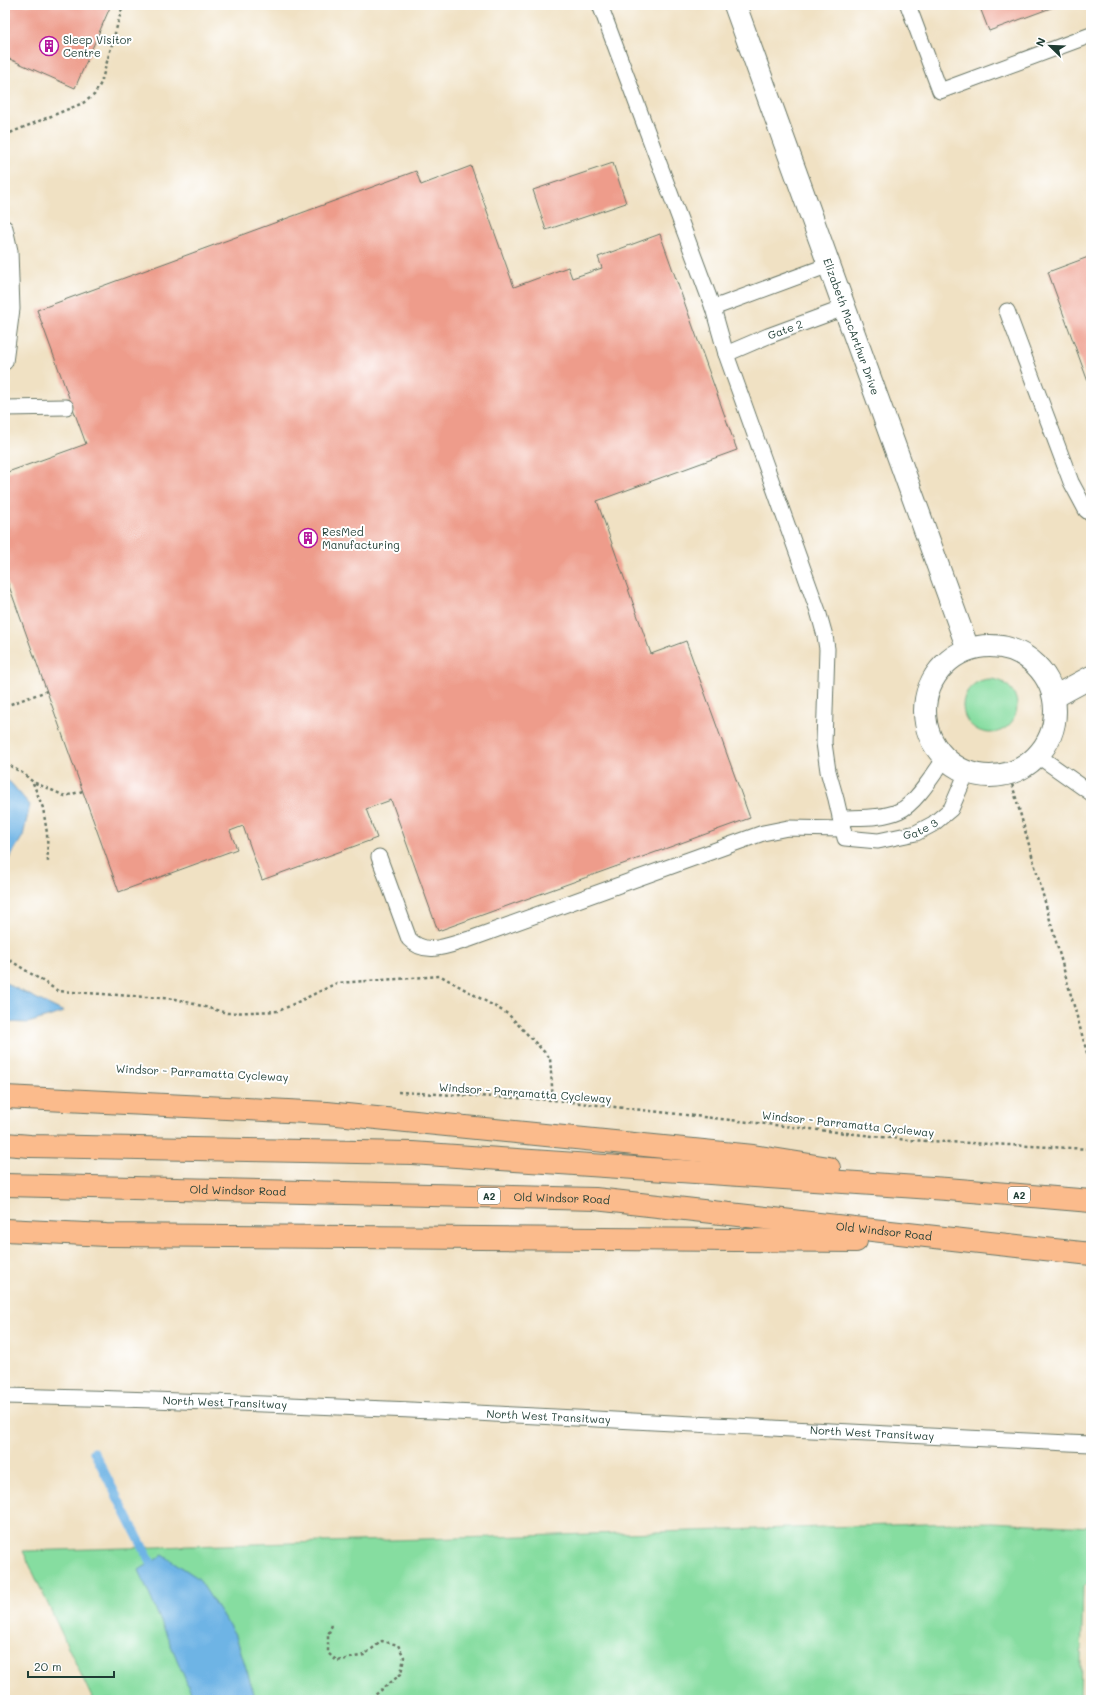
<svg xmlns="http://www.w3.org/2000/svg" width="1096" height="1705" viewBox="0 0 1096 1705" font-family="Mali,sans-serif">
<rect width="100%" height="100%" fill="#fff"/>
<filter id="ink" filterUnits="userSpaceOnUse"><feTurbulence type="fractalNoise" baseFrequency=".025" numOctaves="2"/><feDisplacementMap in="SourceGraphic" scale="8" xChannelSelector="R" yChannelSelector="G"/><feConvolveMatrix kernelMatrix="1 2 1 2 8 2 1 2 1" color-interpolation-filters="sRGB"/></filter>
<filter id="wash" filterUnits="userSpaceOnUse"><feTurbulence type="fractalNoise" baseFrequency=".012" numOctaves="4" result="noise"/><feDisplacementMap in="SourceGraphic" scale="16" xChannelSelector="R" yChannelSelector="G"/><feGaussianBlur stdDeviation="0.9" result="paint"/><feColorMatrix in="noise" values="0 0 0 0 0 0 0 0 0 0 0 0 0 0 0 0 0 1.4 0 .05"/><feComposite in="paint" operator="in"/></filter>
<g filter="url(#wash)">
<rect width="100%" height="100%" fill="#f0e1c3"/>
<g fill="#86dda0" stroke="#528d6a">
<circle cx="990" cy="706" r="27"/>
<path d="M991,1522L1091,1527V1579L1083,1587L1080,1700H93L23,1551Z"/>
</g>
<g fill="#6eb4e5" stroke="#46788c">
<path d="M5,780L10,782L30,805L23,836L5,865Z"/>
<path d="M5,982L11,986L64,1012L28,1023L5,1022Z"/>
<path d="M163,1555L198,1578L236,1636L256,1700H193L192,1695L139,1570Z"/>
</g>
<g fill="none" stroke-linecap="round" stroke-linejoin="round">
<path stroke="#6eb4e5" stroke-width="9" d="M94,1452L151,1563L158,1571"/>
</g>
<g id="blocks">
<g fill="#ee9c8b">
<path d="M5,5H111L75,88L5,57Z"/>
<path d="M979,5H1059L989,31Z"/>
<path d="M613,163L626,203L546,230L533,190Z"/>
<path d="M471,166L514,287L568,267L572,278L602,268L598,257L660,234L737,450L597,501L651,654L686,641L750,818L438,931L391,800L366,809L377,838L262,880L243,826L230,831L237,849L119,892L5,575V473L86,444L37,310L416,171L421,185Z"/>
<path d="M1091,256V390L1048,272Z"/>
</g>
</g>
</g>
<g filter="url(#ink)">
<use href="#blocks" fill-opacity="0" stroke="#687666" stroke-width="1"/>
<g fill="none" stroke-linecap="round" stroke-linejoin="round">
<defs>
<g id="service">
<path id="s1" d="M600,5L713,308L726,354L818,611L825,636L827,649L824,743L828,771L836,799L845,838L878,841L916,833L933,824L951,809L967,772"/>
<path d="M908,5L940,91L1091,35"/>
<path d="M5,228L10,251L12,309L5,362"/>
<path d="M713,308L829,265"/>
<path d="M1007,311L1071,482L1086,510L1091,514"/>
<path id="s2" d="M726,354L768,336L844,308"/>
<path d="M5,408L66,407"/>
<path d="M1037,755L1091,793"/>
<path d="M840,818C859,817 881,819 899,811C915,805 935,772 945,758"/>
<path d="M379,857L409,939C426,957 449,945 470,939L763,833L788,828L843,829"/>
<path id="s3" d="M5,1396C367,1404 729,1427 1091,1444"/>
</g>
<g id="minor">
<path id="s4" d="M735,5L968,649"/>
<circle cx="990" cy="711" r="65"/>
<path d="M1054,697L1091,677"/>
</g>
<g id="trunk">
<path d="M5,1097L327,1113L753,1156L829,1168"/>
<path d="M5,1144L30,1146L412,1153L947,1189L1091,1201"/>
<path id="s5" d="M5,1185L595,1199L971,1241L1091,1254"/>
<path d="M5,1230L106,1235L856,1241"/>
</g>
</defs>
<use href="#service" stroke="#687666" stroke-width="17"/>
<use href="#minor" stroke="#687666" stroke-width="24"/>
<use href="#trunk" stroke="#687666" stroke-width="24"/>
<g stroke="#687666" stroke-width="2.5" stroke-dasharray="3 3" stroke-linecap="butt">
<path d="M98,35L112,41"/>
<path d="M5,135L83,103L94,95L101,83L123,5"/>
<path d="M5,706L47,691"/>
<path d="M5,763L24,774L33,782L65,796L83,791"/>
<path d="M1009,773L1091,1067"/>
<path d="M33,783L43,808L47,833L48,863"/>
<path d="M5,957L58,991L176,999L227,1013L279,1011L337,983L441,976L508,1014L550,1058L553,1100"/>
<path d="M398,1092L553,1100L908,1140L1091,1149"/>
<path d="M332,1625L328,1635V1653L337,1661L364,1655L382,1641L398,1645L404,1657L401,1674L369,1700"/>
</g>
<use href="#service" stroke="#fff" stroke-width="15"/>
<use href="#minor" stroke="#fff" stroke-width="22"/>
<use href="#trunk" stroke="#fbbb8c" stroke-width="22"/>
</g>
</g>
<defs>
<symbol id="building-ring" viewBox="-11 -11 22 22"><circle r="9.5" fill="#fff" stroke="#b5179e" stroke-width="1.5"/><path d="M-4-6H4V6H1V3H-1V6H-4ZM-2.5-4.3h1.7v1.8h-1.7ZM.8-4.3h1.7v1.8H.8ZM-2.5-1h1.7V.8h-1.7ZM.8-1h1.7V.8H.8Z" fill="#b5179e"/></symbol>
</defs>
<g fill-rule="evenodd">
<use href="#building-ring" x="38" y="35" width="22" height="22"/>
<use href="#building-ring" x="297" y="527" width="22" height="22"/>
</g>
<g text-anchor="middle" stroke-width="4" stroke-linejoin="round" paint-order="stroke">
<g fill="#fff" stroke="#627771" stroke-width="1">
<rect x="1008" y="1187" width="22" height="16" rx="3"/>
<rect x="478" y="1188" width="22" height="16" rx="3"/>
</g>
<g font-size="10" font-weight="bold" fill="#1f3d34">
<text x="1019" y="1199">A2</text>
<text x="489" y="1200">A2</text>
</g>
<g font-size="11" fill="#1f3d34" stroke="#fff" text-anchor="start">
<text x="63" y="44">Sleep Visitor<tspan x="63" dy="13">Centre</tspan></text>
<text x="322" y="536">ResMed<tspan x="322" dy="13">Manufacturing</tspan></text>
</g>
<g font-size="11" fill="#1f3d34" stroke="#fff">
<text dy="4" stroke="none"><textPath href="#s4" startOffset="342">Elizabeth MacArthur Drive</textPath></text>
<text dy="4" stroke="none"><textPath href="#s2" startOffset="64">Gate 2</textPath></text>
<text dy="4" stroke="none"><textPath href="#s1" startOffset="952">Gate 3</textPath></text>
<text transform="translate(202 1073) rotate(3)" y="4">Windsor - Parramatta Cycleway</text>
<text transform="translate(525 1093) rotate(4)" y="4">Windsor - Parramatta Cycleway</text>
<text transform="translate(848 1124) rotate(6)" y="4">Windsor - Parramatta Cycleway</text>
<text dy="4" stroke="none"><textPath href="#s5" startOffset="233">Old Windsor Road</textPath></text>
<text dy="4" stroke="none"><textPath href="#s5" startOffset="557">Old Windsor Road</textPath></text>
<text dy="4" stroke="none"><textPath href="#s5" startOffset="881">Old Windsor Road</textPath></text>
<text dy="4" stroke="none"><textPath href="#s3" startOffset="220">North West Transitway</textPath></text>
<text dy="4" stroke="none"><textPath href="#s3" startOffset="544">North West Transitway</textPath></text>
<text dy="4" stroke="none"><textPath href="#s3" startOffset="868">North West Transitway</textPath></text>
</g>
</g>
<rect width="1096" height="1705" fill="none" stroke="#fff" stroke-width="20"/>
<g transform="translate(1050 46) rotate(293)" stroke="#ffffff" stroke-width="3" paint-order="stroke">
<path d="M0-3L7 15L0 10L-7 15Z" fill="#1f3d34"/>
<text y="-6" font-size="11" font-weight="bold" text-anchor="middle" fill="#1f3d34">N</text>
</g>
<path d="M28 1671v6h86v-6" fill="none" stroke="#1f3d34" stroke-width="2"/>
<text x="34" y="1671" font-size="12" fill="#1f3d34" stroke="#ffffff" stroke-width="3" paint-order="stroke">20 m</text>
</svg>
